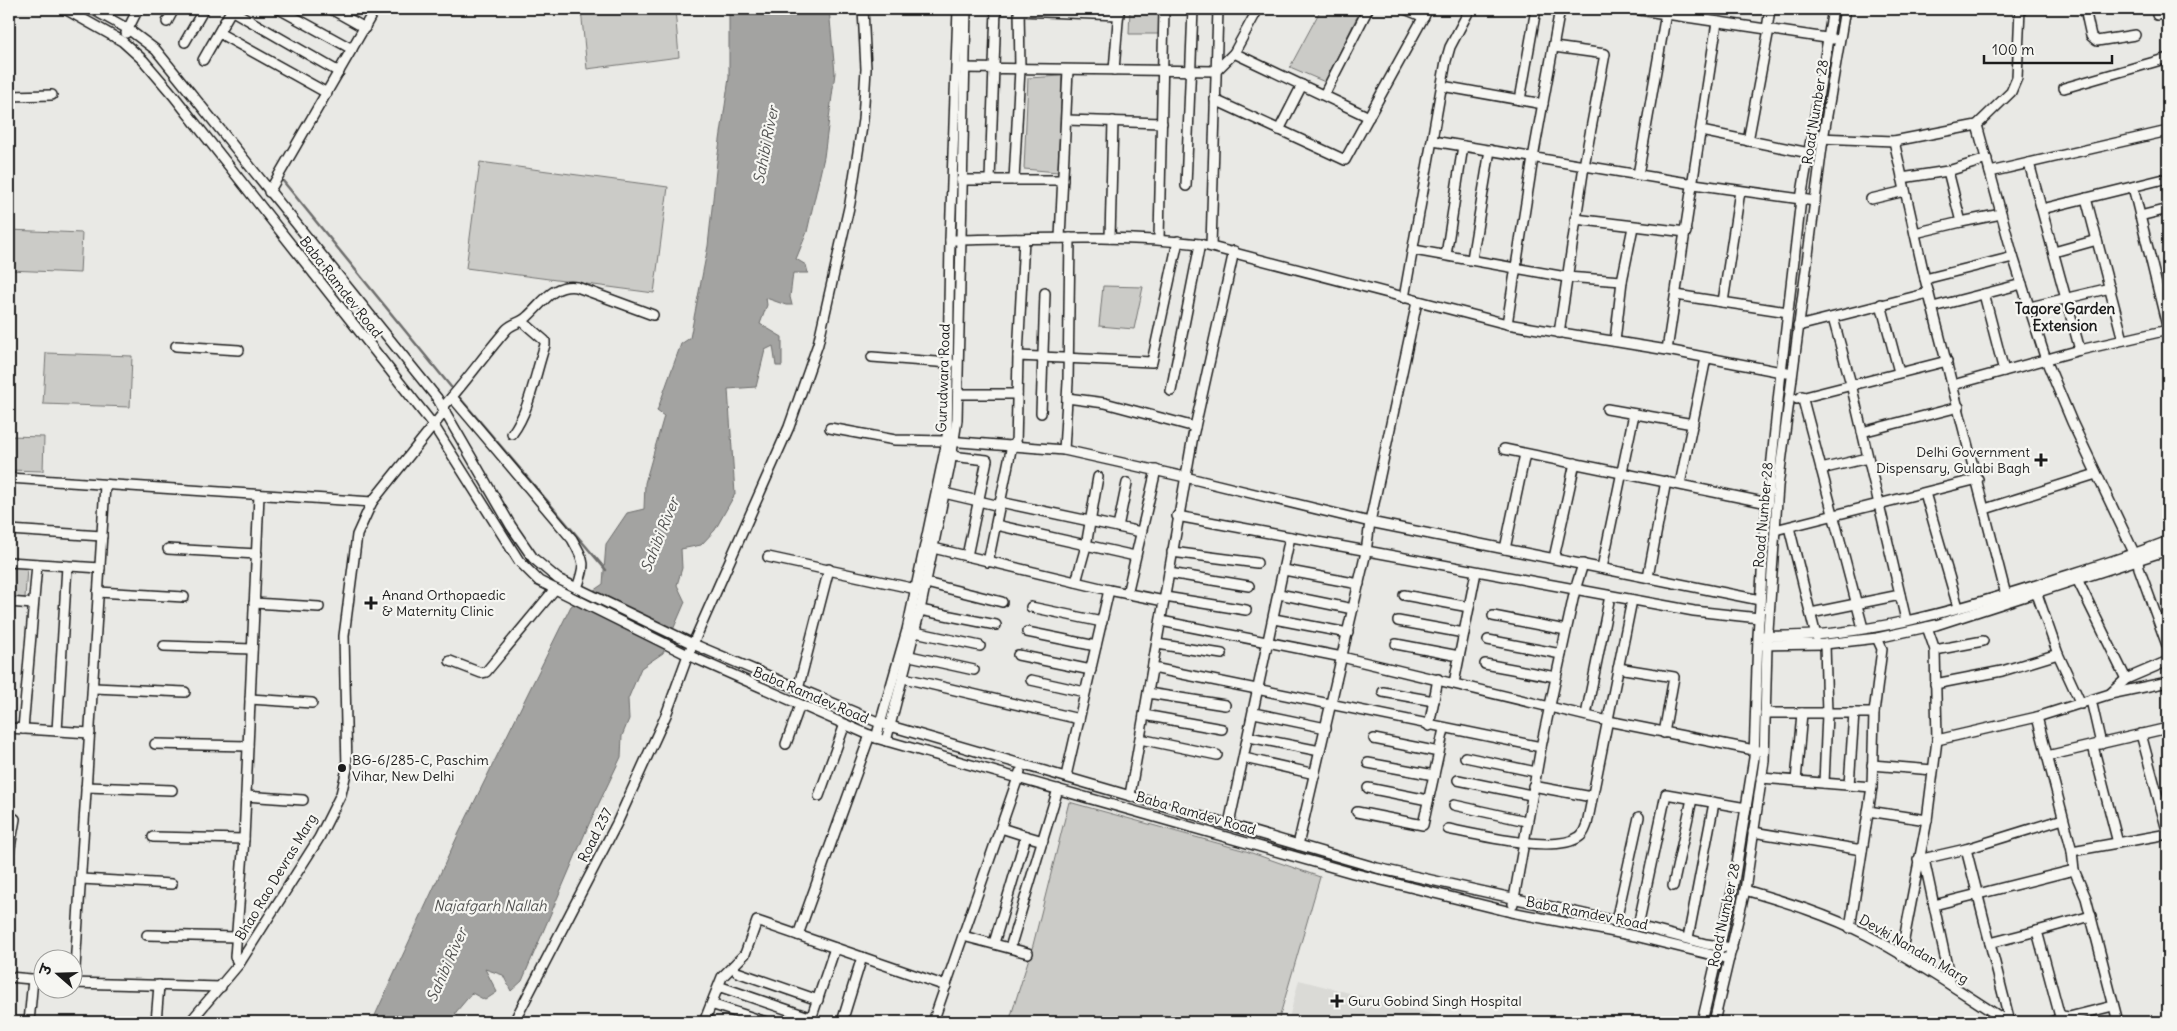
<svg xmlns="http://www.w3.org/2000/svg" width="2177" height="1031" viewBox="0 0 2177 1031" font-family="Delius,'Playpen Sans Deva',sans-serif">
<rect width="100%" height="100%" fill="#e9e9e5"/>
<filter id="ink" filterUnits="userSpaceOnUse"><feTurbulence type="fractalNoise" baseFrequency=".02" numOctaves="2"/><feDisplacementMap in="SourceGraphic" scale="10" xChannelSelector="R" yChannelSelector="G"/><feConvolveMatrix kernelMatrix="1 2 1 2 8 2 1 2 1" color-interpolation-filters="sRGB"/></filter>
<g filter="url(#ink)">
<path fill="#dadad6" d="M1299,980L1462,1022H1288Z"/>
<g fill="#cbcbc7" stroke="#747472">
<path d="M581,9H675L679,57L587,69Z"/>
<path d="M1130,9H1159V34H1129Z"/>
<path d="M1321,9H1361L1325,82L1290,67Z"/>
<path d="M1062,76L1058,172L1024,169L1028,78Z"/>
<path d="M480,162L668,187L654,293L466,268Z"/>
<path d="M9,230L82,233L80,273L9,270Z"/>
<path d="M1103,286L1143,287L1134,329L1099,326Z"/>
<path d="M46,353L132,356L130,407L43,404Z"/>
<path d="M9,436L44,437L43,471L9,470Z"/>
<path d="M9,566L27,567L25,598H9Z"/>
<path d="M1069,802L1246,851L1320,877L1278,1022H1009L1033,945Z"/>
</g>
<path fill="#a3a3a1" stroke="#6d6d6c" d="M729,9H829L835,73L824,157L807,232L796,259L806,265L808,273H793L790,297L792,305H786L766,298L767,305L760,324L782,337V366H776L773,346L765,350L756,387L728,389L735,494L715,530L701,545L681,549L682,568L677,585L685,602L663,653L641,668L628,699L629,719L622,736L621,757L589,824L522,981L511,991L503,975L485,969L497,992L485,1000L472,993L456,1012L454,1022H372L458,835L571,606L603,584L606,544L627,513L644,509L645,483L664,416L657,411L681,344L690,338L708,246L717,161L729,78Z"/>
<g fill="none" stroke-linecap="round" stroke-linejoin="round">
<g stroke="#6d6d6c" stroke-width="2.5">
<path d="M283,181L451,387"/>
<path d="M460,398L606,570"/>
</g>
<defs>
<g id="minor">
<path d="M65,9L122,41L143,60L173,95L434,426L519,561L539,581L688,655L876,738L1353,873L1511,912L1635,936L1729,959"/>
<path d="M92,9L128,29L156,50L437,398L511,526L533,558L558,579L693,644L880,723L1377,868L1638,926L1706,944L1732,948"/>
<path d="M279,9L352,49"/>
<path d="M331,9L365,28"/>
<path d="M1405,9L1424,17"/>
<path d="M1633,9L1833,39"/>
<path d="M2085,9L2091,36L2097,41L2135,35"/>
<path d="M231,10L339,72"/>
<path d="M1019,11L1119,15"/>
<path d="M2157,15L2168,13"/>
<path d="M167,22L174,9"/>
<path d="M1767,29L1770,9"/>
<path d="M126,33L138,9"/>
<path d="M219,33L327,93"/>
<path d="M185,42L204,9"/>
<path d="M1554,47L1605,54L1584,166L1559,333"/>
<path d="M1234,53L1369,117"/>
<path d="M203,60L232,9"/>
<path d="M960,68L1216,71L1234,53L1258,9"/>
<path d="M1114,70L1119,9"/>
<path d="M1442,86L1543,104"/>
<path d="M2064,88L2168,58"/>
<path d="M1324,95L1368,9"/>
<path d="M9,96L52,95"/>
<path d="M1215,100L1345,160L1428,9"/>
<path d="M1520,100L1536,9"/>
<path d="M1066,120L1162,123"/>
<path d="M1977,125L2012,253L2046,360L2072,422L2138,561L2139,568L2168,648"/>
<path d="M1279,130L1302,85"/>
<path d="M1701,131L1809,153"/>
<path d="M1818,138L1894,141L1977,125L2011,92L2017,78L2020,9"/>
<path d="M1433,141L1694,184L1815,201"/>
<path d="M1748,141L1769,29"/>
<path d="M1894,141L1925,279L2006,595"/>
<path d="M2029,163L2080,350"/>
<path d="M1990,172L2168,131"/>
<path d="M1638,175L1666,13"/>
<path d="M1902,178L1948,171"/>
<path d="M961,180H1063"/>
<path d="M990,180L996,9"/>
<path d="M1014,180L1020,69L1019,9"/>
<path d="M1186,186L1193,9"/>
<path d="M2133,187L2168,330"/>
<path d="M269,192L375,9"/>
<path d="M2086,198L2123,340"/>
<path d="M1871,199L1905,191"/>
<path d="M2042,209L2168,178"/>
<path d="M2140,216L2168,209"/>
<path d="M1575,219L1686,232"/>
<path d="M1961,222L2001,214"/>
<path d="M1915,233L1961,222L1948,171L1987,159"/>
<path d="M1060,238L1068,70"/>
<path d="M1110,238L1113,121"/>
<path d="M1159,239L1164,9"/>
<path d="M950,240C1033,239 1117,234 1200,244L1507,324L1667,350L1787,373"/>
<path d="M1211,246L1218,9"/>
<path d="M1414,250L1566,277L1622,281"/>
<path d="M2054,252L2097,240"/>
<path d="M1446,255L1463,146"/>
<path d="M1472,259L1490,150"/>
<path d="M1925,279L2013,257"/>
<path d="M1984,294L2004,371"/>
<path d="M1676,295L1788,312"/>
<path d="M1404,298L1446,61L1450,47L1470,9"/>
<path d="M1723,302L1740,191"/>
<path d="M1881,304L1899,372"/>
<path d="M1933,307L2022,284"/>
<path d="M2030,307L2110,288"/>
<path d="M1833,318L1851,384L1906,620"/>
<path d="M1507,324L1533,158L1560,9"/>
<path d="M1798,326L1929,293"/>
<path d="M1615,341L1622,281L1633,227"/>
<path d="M176,346L239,350"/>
<path d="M1667,350L1717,22"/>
<path d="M1018,356L1024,239"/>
<path d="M872,357L950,363"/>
<path d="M1953,385L2080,350L2168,330"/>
<path d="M1171,391L1200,244"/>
<path d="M958,394H1017"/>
<path d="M1802,396L1863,628"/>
<path d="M452,397L572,539C585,562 586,563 577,588"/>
<path d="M1067,398L1105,403L1195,427"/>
<path d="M1797,399L1947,361"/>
<path d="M443,407C466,382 485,354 507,329C513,323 521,323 527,317C543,303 553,283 577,287L653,315"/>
<path d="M1607,409L1693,424"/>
<path d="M1041,413L1045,293"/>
<path d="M830,428L895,440L947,441L1064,450L1185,477L1370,522L1417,302"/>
<path d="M1862,432L1959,407"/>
<path d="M512,434C530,410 535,374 545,345V341L522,321"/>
<path d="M1016,446L1018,356L1152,362L1178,241"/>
<path d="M1504,449L1768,503"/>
<path d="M1064,450L1068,382L1070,238"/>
<path d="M951,456L987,460L967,556"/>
<path d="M1821,469L1868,458"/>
<path d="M9,478L372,502"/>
<path d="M1680,484L1706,358"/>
<path d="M944,493L1000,506"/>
<path d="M1925,493L1958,607"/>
<path d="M1000,502L1141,532"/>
<path d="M1985,509L2096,474"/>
<path d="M1177,516L1694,611L1759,618"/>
<path d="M996,525L1135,556"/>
<path d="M1118,527L1127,483"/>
<path d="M1789,527L1816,636"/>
<path d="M9,530L102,536"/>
<path d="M1775,530L1978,479"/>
<path d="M929,547L1109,590L1164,601L1193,436L1234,251"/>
<path d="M168,549L257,554"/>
<path d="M1505,549L1525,454"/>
<path d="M1172,552L1257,563"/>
<path d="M768,557L916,589"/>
<path d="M1554,558L1575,463"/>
<path d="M9,562L100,568"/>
<path d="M988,562L1012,445"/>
<path d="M1602,568L1634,414"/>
<path d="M1284,570L1359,584"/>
<path d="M1169,573L1249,586"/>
<path d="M1648,577L1666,481"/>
<path d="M2078,581L2126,679"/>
<path d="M1076,582L1086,546L1098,477"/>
<path d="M926,583L1002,602"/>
<path d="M98,592L184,597"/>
<path d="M1127,594L1156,470"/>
<path d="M1279,594L1353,609"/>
<path d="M2037,594L2058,654L2081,704"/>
<path d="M1404,595L1469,607"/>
<path d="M1165,597L1246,610"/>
<path d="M9,602L33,604"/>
<path d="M254,603L319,607"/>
<path d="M1031,607L1102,622"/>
<path d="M920,610L996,625"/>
<path d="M1811,613L1900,595"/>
<path d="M1493,616L1566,630"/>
<path d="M1274,619L1348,633"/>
<path d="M1161,621L1342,657L1608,721L1759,751"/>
<path d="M1398,621L1464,633"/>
<path d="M1927,627L1935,650"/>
<path d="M915,632L980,646"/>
<path d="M1027,632L1096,646"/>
<path d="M1763,636C1859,639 1955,611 2046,582C2087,569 2128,557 2168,541"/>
<path d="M1488,640L1561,654"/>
<path d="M1157,644L1222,654"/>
<path d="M1396,644L1459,656"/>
<path d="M1762,645L1825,644L1877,638L1936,625L2168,550"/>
<path d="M164,646L252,649"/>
<path d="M1018,655L1091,670"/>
<path d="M910,656L974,670"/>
<path d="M450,661L481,673L486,672L555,589"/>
<path d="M1485,664L1556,677"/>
<path d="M1153,668L1541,747"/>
<path d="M1618,668L1674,677L1664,733"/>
<path d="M904,678L1079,719"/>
<path d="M1031,680L1085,692"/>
<path d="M1454,683L1476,572"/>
<path d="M1935,684L2002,671L2058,654"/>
<path d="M94,688L185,692"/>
<path d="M798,689L829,569"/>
<path d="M1383,692L1434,701"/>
<path d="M1148,693L1225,705"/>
<path d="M2110,694L2126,679L2168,661"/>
<path d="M250,699L312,703"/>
<path d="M2091,700L2101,744"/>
<path d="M1254,713L1326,728"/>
<path d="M1765,713H1874"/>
<path d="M1144,715L1222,729"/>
<path d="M1586,715L1610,596"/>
<path d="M2037,717L2110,694L2168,682"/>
<path d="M1429,726L1438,679"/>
<path d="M9,728L90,733"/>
<path d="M23,729L37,564"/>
<path d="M57,731L67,566"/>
<path d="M2141,734L2168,834"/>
<path d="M1249,737L1320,751"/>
<path d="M876,738L907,630L947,441L950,240L958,9"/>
<path d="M1140,739L1217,755"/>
<path d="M1374,739L1439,752"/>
<path d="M1937,740L2037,717L2072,851L2074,870L2086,898L2118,1022"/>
<path d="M886,741L920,610L950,465L957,420L966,9"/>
<path d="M155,744L248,746"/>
<path d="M786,744L800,705"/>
<path d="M2093,746L2118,843"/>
<path d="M2047,756L2168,728"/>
<path d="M1465,757L1536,772"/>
<path d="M1244,758L1315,774"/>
<path d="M1368,763L1434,775"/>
<path d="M1872,765L1933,770"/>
<path d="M1066,776L1109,590"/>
<path d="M1761,778L1872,787"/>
<path d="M1458,780L1531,795"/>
<path d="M1796,781L1802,713"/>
<path d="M1824,783L1827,714L1825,644"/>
<path d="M1849,785L1854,713"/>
<path d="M1533,786L1592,797"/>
<path d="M86,787L172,790"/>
<path d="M1368,788L1428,800"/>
<path d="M1130,795L1164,601"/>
<path d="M246,796L303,800"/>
<path d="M819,796L845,724"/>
<path d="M1454,805L1526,821"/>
<path d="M1868,811L1927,820"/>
<path d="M1357,812L1423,825L1444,729"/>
<path d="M1229,824L1290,537"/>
<path d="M1001,828L1026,836"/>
<path d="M1448,829C1477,835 1555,854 1579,837C1584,834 1585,829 1587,824L1632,600"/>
<path d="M1753,832L1862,850"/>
<path d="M153,837L244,839"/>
<path d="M1298,845L1366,552L1370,522L1760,600"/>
<path d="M1966,849L2010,1022"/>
<path d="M2072,851L2168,834"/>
<path d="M9,853L15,819"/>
<path d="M1924,859L1951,985"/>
<path d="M1918,860L1966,849L2063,819"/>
<path d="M81,879L172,884"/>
<path d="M1673,886L1692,799"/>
<path d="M1745,890C1786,902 1829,915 1867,935C1916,961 1961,992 2008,1022"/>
<path d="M1513,904L1541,747L1575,590L1583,564"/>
<path d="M1934,905L2074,870"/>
<path d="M2091,916L2037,931L2059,1013L2062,1016L2069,1017L2113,1006"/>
<path d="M1616,921L1639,817"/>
<path d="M1638,926L1666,794L1746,808"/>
<path d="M1850,928L1872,787L1874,713L1882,649L1877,638"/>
<path d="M147,935L237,937"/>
<path d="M798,935L870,735"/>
<path d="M963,936L1028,953"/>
<path d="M1688,938L1714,803"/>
<path d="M994,943L1026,836L1043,841"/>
<path d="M1990,943L2037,931"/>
<path d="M1010,948L1058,789"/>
<path d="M1901,955L1927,820L1937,740L1935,650L1983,641"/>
<path d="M239,964L235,957L244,839L259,495"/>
<path d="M737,972L818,1000"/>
<path d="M9,977L42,980"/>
<path d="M72,983L221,987"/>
<path d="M74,984L105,485"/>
<path d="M721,987L812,1018"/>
<path d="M714,1005L766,1022"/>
<path d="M29,1022L33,979"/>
<path d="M156,1022L159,985"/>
<path d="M190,1022L239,964L319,838L341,794L347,769L344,636L357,535L372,502L445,411"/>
<path d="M514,1022L617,823L666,715L688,655L789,427L818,344L850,203L863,120L866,69L863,9"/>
<path d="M704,1022L722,977L745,954L757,921L946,986"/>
<path d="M810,1022L835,948"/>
<path d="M842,1022L862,957"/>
<path d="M933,1022L1020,772"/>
<path d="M1702,1022L1733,888L1754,758L1758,636L1765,527L1781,372L1801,199L1833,9"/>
<path d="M1714,1022L1745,890L1764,761L1767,645L1778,486L1823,139L1845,9"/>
<path d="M2051,1022L2065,1017"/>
</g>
</defs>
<use href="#minor" stroke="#1c1c1c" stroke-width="12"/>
<use href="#minor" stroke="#f6f6f2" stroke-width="9"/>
</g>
</g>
<g fill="#1c1c1c" stroke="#f6f6f2" stroke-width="2">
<path d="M2038.5 452.5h5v5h5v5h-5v5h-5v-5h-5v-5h5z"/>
<path d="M368.5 595.5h5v5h5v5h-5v5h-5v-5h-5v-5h5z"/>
<circle cx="342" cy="768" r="5"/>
<path d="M1334.5 993.5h5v5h5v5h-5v5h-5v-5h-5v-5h5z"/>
</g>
<g text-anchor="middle" stroke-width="4.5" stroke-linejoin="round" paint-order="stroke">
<g font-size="14" fill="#1c1c1c" stroke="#f6f6f2">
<text transform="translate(1815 112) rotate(-81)" y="5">Road Number 28</text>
<text transform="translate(341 287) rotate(52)" y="5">Baba Ramdev Road</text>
<text transform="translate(943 378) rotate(-88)" y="5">Gurudwara Road</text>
<text transform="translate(1763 515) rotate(-85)" y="5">Road Number 28</text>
<text transform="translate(811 695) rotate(23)" y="5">Baba Ramdev Road</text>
<text transform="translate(1196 813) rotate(16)" y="5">Baba Ramdev Road</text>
<text transform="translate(595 835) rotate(-63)" y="5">Road 237</text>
<text transform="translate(276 877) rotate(-59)" y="5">Bhao Rao Devras Marg</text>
<text transform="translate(1587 913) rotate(11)" y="5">Baba Ramdev Road</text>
<text transform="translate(1724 915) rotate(-78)" y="5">Road Number 28</text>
<text transform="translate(1914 949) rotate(30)" y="5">Devki Nandan Marg</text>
</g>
<g font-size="14" fill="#1c1c1c" stroke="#f6f6f2" text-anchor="start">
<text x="2030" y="457" text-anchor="end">Delhi Government<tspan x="2030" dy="16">Dispensary, Gulabi Bagh</tspan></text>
<text x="382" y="600">Anand Orthopaedic<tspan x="382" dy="16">&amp; Maternity Clinic</tspan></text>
<text x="352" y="765">BG-6/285-C, Paschim<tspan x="352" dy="16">Vihar, New Delhi</tspan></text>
<text x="1348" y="1006">Guru Gobind Singh Hospital</text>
</g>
<g font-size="15" font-style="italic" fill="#525251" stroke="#f6f6f2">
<text transform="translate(766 145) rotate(-79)" y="5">Sahibi River</text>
<text transform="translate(660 535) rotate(-68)" y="5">Sahibi River</text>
<text x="490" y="911">Najafgarh Nallah</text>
<text transform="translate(447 965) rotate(-66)" y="5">Sahibi River</text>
</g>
<g font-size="15" font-weight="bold" fill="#1c1c1c" stroke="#f6f6f2">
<text x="2065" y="314">Tagore Garden<tspan x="2065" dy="17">Extension</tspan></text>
</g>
</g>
<rect width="2177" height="1031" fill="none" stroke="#f6f6f2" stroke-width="30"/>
<rect x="15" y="15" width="2147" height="1001" fill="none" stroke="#1c1c1c" stroke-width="2" filter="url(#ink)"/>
<g transform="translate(58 974) rotate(290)"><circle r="24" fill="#f6f6f2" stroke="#9f9f9c"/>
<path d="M0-4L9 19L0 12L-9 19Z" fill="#1c1c1c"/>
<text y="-8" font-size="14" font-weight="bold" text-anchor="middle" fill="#1c1c1c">उ</text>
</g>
<path d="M1984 55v8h128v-8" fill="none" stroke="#1c1c1c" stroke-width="2.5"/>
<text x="1992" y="55" font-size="15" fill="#1c1c1c" stroke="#f6f6f2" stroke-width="4" paint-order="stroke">100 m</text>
</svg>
